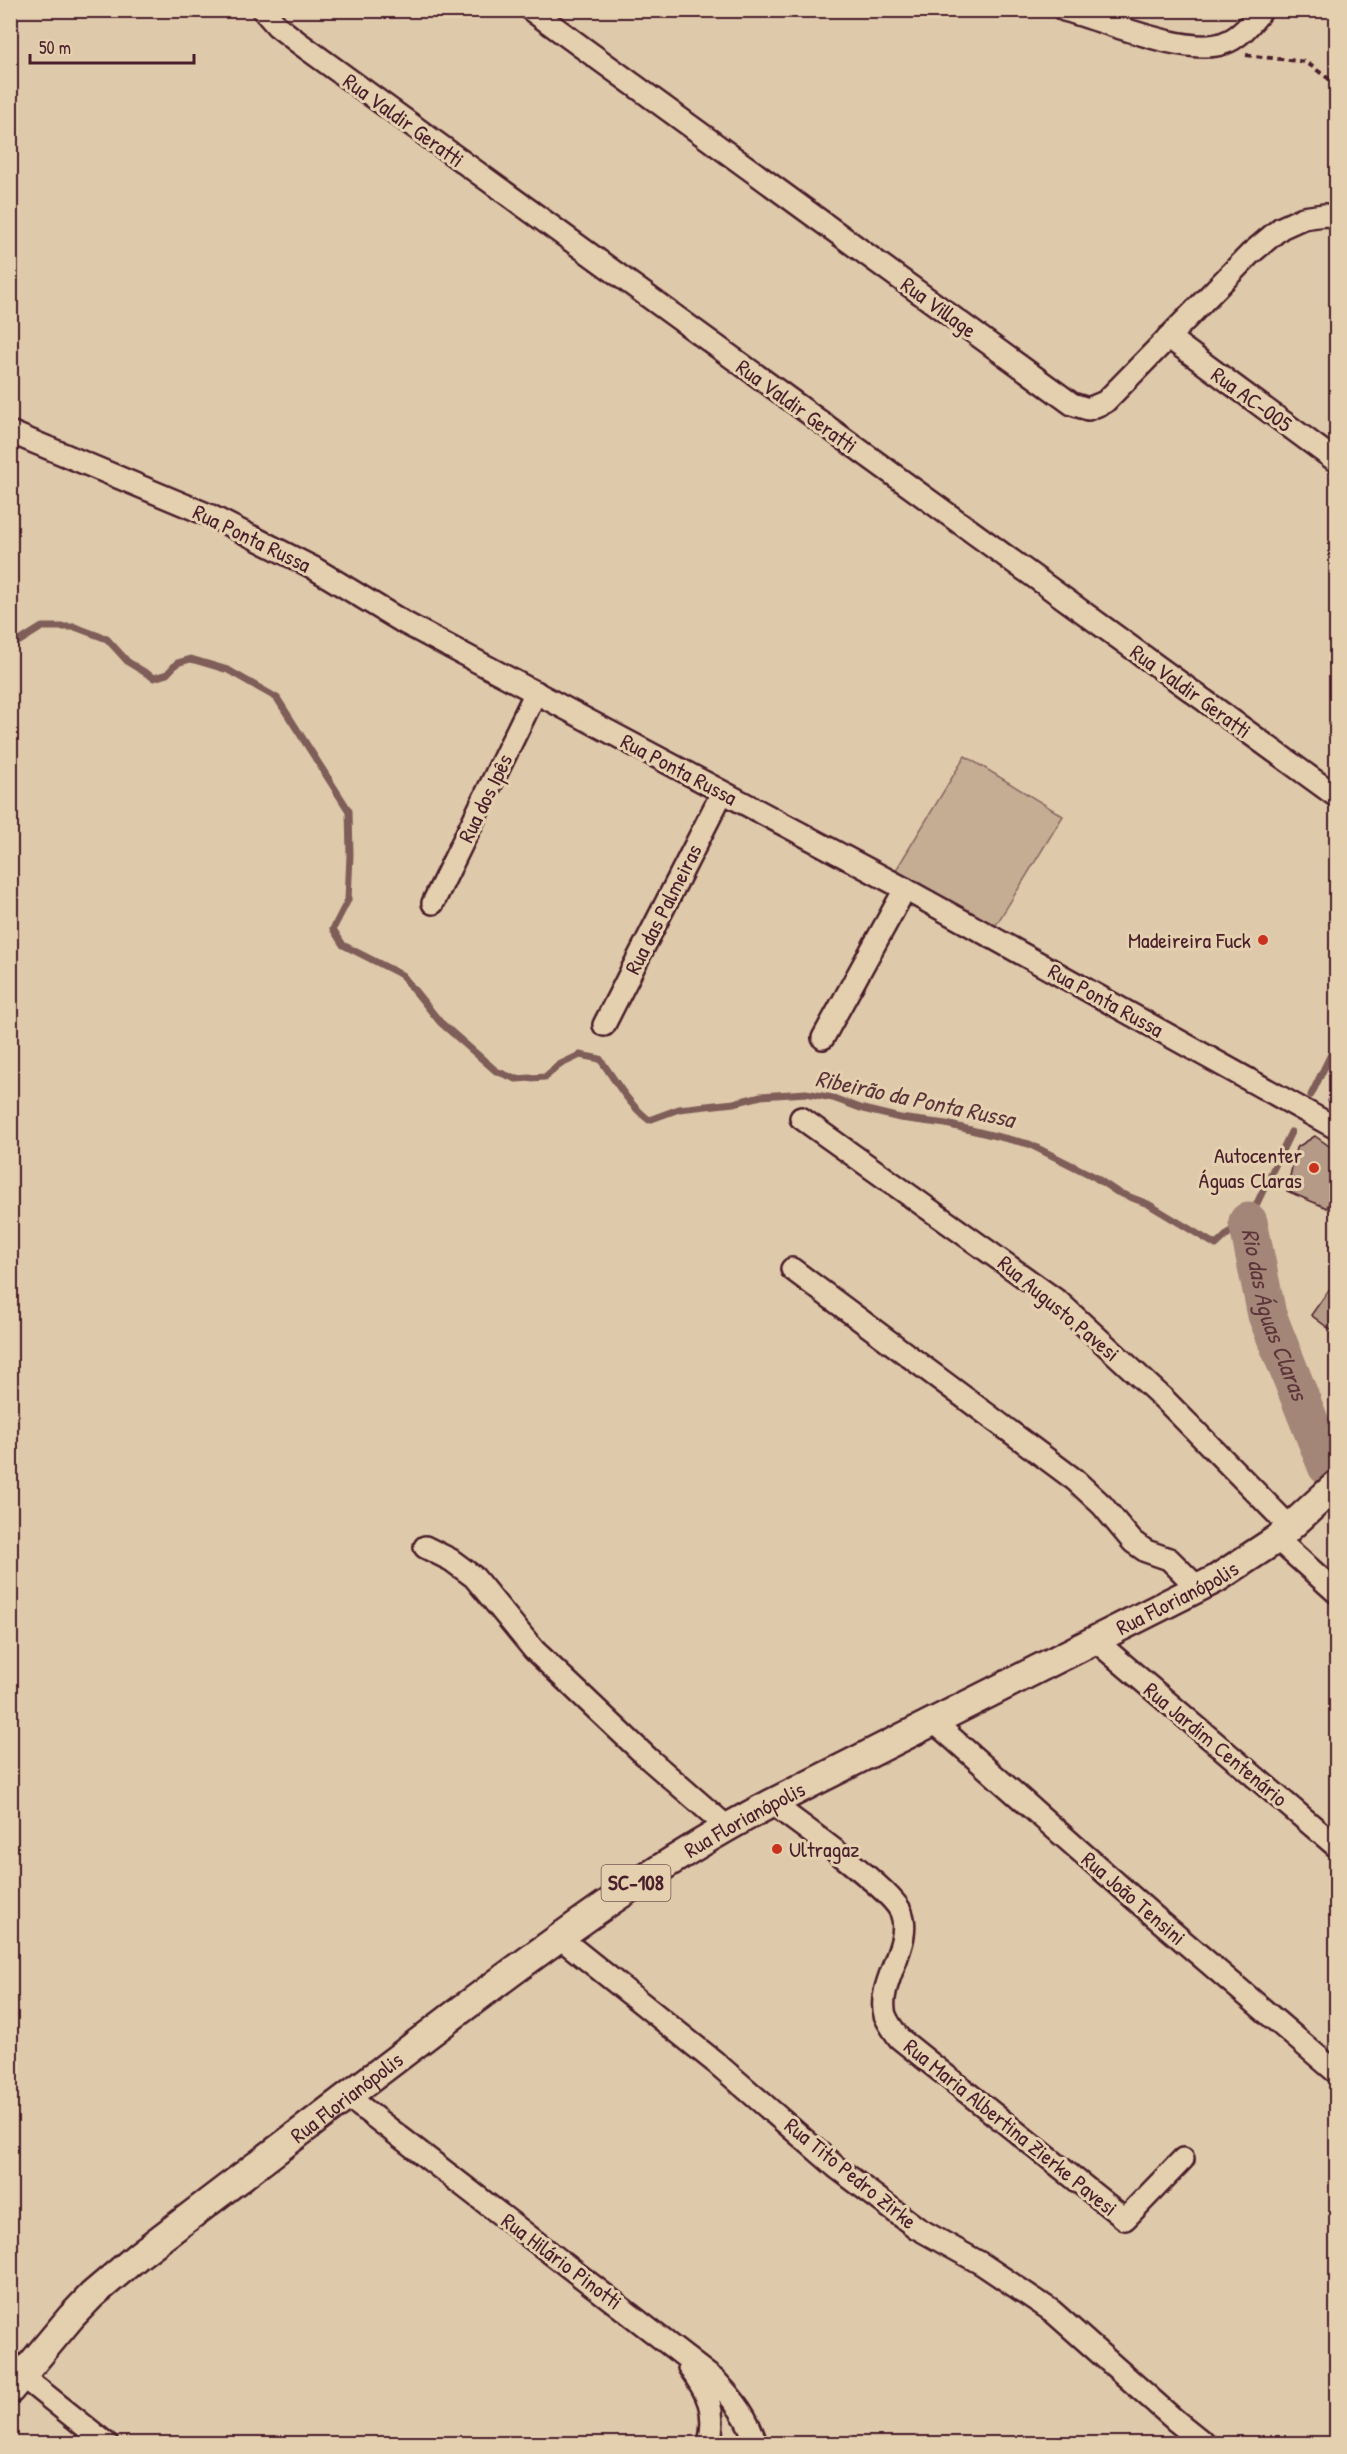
<svg xmlns="http://www.w3.org/2000/svg" width="1347" height="2454" viewBox="0 0 1347 2454" font-family="'Patrick Hand',sans-serif">
<rect width="100%" height="100%" fill="#dec9aa"/>
<filter id="ink" filterUnits="userSpaceOnUse"><feTurbulence type="fractalNoise" baseFrequency=".0167" numOctaves="2"/><feDisplacementMap in="SourceGraphic" scale="12" xChannelSelector="R" yChannelSelector="G"/><feConvolveMatrix kernelMatrix="1 2 1 2 8 2 1 2 1" color-interpolation-filters="sRGB"/></filter>
<g filter="url(#ink)">
<path fill="#c5ad94" stroke="#886660" stroke-width="1.5" d="M965,756L1063,816L993,930L896,870Z"/>
<g fill="none" stroke-linecap="round" stroke-linejoin="round">
<g stroke="#7f5d59" stroke-width="7">
<path d="M10,643L18,642L42,627H75L107,639L128,662L154,678L167,674L177,663L191,659L228,670L277,698L349,811L350,855L348,900L333,929L343,945L402,975L440,1022L496,1071L516,1079L545,1077L559,1065L580,1055L600,1059C616,1081 627,1103 649,1120L679,1109L734,1103L761,1096L806,1093L833,1098L863,1109L900,1118L946,1124L1029,1144L1093,1176L1117,1192L1148,1204L1216,1245L1235,1227L1248,1222L1291,1132"/>
<path d="M1311,1095L1336,1044"/>
</g>
<path stroke="#a38677" stroke-width="39" id="s1" d="M1248,1222L1267,1315L1327,1466"/>
</g>
<g fill="#b49a87" stroke="#4a1f2b" stroke-width="1.5">
<path d="M1315,1136L1336,1151V1185L1327,1208L1287,1191L1296,1148Z"/>
<path d="M1336,1280V1334L1311,1315Z"/>
</g>
<g fill="none" stroke-linecap="round" stroke-linejoin="round">
<defs>
<g id="minor">
<path d="M263,10L277,26L299,43L1336,796"/>
<path d="M531,10L1072,404L1088,409L1105,402L1250,254L1281,228L1303,218L1324,215L1336,216"/>
<path d="M1064,10C1103,20 1188,57 1224,43C1240,38 1252,22 1262,10"/>
<path d="M1168,337L1336,461"/>
<path d="M10,432L211,516L312,567L403,622L905,889L1336,1128"/>
<path d="M433,903L536,692"/>
<path d="M604,1025L722,793"/>
<path d="M823,1038L905,889"/>
<path d="M801,1118L1059,1302L1164,1399L1291,1528"/>
<path d="M792,1269L1075,1480L1102,1505L1133,1542L1146,1551L1169,1559L1198,1588"/>
<path d="M1277,1539L1336,1592"/>
<path d="M425,1547L451,1560L474,1577L534,1650L649,1759L727,1827"/>
<path d="M1096,1641L1336,1846"/>
<path d="M934,1722L1155,1917L1336,2072"/>
<path d="M772,1803C797,1823 891,1888 901,1912C914,1944 876,1983 885,2015C888,2023 894,2031 899,2038L1125,2219L1183,2159"/>
<path d="M559,1937L715,2062L836,2167L917,2228L982,2264L1052,2311L1175,2420L1205,2444"/>
<path d="M347,2096L715,2380C734,2400 748,2417 756,2444"/>
<path d="M689,2367C708,2393 717,2411 709,2444"/>
<path d="M22,2376L107,2444"/>
</g>
<g id="major">
<path id="s2" d="M10,2390L71,2317L92,2295L139,2255C246,2174 352,2093 458,2012C560,1936 659,1862 772,1803L1216,1579L1277,1539L1336,1485"/>
</g>
</defs>
<use href="#minor" stroke="#4a1f2b" stroke-width="26"/>
<use href="#major" stroke="#4a1f2b" stroke-width="32"/>
<g stroke="#4a1f2b" stroke-width="4" stroke-dasharray="6 4.5" stroke-linecap="butt">
<path d="M1246,55L1306,62L1336,84"/>
<path d="M1329,1102L1336,1089"/>
</g>
<use href="#minor" stroke="#e4d0af" stroke-width="21"/>
<use href="#major" stroke="#e4d0af" stroke-width="27"/>
</g>
</g>
<g fill="#c8321e" stroke="#e4d0af" stroke-width="2">
<circle cx="1263" cy="940" r="6"/>
<circle cx="1314" cy="1168" r="6"/>
<circle cx="777" cy="1849" r="6"/>
</g>
<g text-anchor="middle" stroke-width="6" stroke-linejoin="round" paint-order="stroke">
<rect fill="#e4d0af" stroke="#785453" stroke-width="1.5" x="601.5" y="1865" width="69" height="36" rx="4.5"/>
<g font-size="21" font-weight="bold" fill="#4a1f2b">
<text x="636" y="1890">SC-108</text>
</g>
<g font-size="22" fill="#4a1f2b" stroke="#e4d0af">
<text transform="translate(404 120) rotate(36)" y="8">Rua Valdir Geratti</text>
<text transform="translate(939 307) rotate(36)" y="8">Rua Village</text>
<text transform="translate(1252 399) rotate(36)" y="8">Rua AC-005</text>
<text transform="translate(797 406) rotate(36)" y="8">Rua Valdir Geratti</text>
<text transform="translate(252 538) rotate(26)" y="8">Rua Ponta Russa</text>
<text transform="translate(1191 691) rotate(36)" y="8">Rua Valdir Geratti</text>
<text transform="translate(679 769) rotate(28)" y="8">Rua Ponta Russa</text>
<text transform="translate(485 798) rotate(-64)" y="8">Rua dos Ipês</text>
<text transform="translate(663 909) rotate(-63)" y="8">Rua das Palmeiras</text>
<text transform="translate(1106 1000) rotate(29)" y="8">Rua Ponta Russa</text>
<text transform="translate(1059 1308) rotate(40)" y="8">Rua Augusto Pavesi</text>
<text dy="8" stroke="none"><textPath href="#s2" startOffset="1420">Rua Florianópolis</textPath></text>
<text transform="translate(1216 1744) rotate(40)" y="8">Rua Jardim Centenário</text>
<text dy="8" stroke="none"><textPath href="#s2" startOffset="934">Rua Florianópolis</textPath></text>
<text transform="translate(1134 1898) rotate(41)" y="8">Rua João Tensini</text>
<text dy="8" stroke="none"><textPath href="#s2" startOffset="448">Rua Florianópolis</textPath></text>
<text transform="translate(1011 2127) rotate(39)" y="8">Rua Maria Albertina Zierke Pavesi</text>
<text transform="translate(851 2173) rotate(39)" y="8">Rua Tito Pedro Zirke</text>
<text transform="translate(562 2261) rotate(37)" y="8">Rua Hilário Pinotti</text>
</g>
<g font-size="22" fill="#4a1f2b" stroke="#e4d0af" text-anchor="end">
<text x="1251" y="948">Madeireira Fuck</text>
<text x="1302" y="1163">Autocenter<tspan x="1302" dy="25">Águas Claras</tspan></text>
<text x="789" y="1857" text-anchor="start">Ultragaz</text>
</g>
<g font-size="24" font-style="italic" fill="#5c343a" stroke="#e4d0af">
<text transform="translate(915 1099) rotate(12)" y="8">Ribeirão da Ponta Russa</text>
<text dy="8" stroke="none"><textPath href="#s1" startOffset="96">Rio das Águas Claras</textPath></text>
</g>
</g>
<rect width="1347" height="2454" fill="none" stroke="#e4d0af" stroke-width="36"/>
<rect x="18" y="18" width="1311" height="2418" fill="none" stroke="#4a1f2b" stroke-width="2" filter="url(#ink)"/>
<path d="M30 54v9h164v-9" fill="none" stroke="#4a1f2b" stroke-width="3"/>
<text x="39" y="54" font-size="18" fill="#4a1f2b" stroke="#e4d0af" stroke-width="4.5" paint-order="stroke">50 m</text>
</svg>
